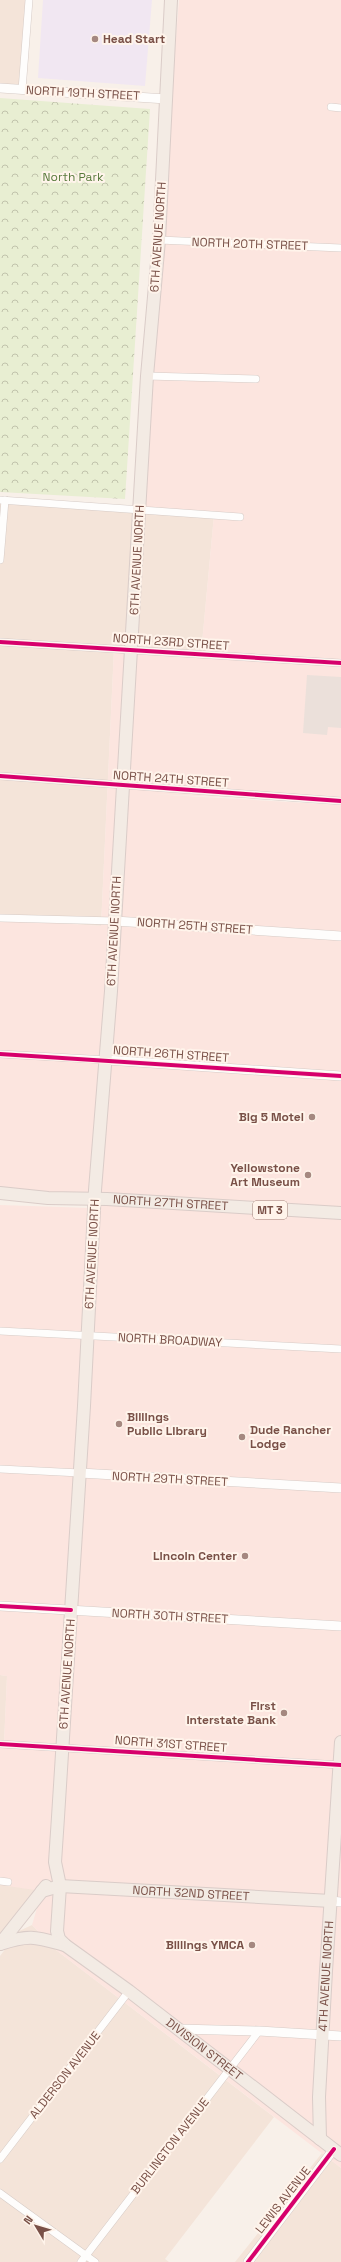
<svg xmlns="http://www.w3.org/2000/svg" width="341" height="2262" viewBox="0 0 341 2262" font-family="'Space Grotesk',sans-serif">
<defs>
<pattern id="forest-crowns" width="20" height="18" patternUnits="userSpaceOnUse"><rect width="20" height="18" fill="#e8eed2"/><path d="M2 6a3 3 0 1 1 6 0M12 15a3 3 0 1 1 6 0" fill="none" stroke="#c1c3ac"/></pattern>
</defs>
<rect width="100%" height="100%" fill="#f8f0e9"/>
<g fill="#f4e4d9">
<path d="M0,0H29L22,90L0,88Z"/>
<path d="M0,502L214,515L201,654L114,649L101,926L0,919Z"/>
<path d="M0,1675L7,1676L4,1744H0Z"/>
<path d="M0,1881L42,1891L0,1944Z"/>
<path d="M32,1925L56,1950L274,2117L165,2259L169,2262H0V1956L19,1931Z"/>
<path d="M322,2153L341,2168V2262H235Z"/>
</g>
<path fill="#fce5df" d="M179,0H341V802L151,794L341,805V2168L56,1950L32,1925L42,1891L0,1885V1744H4L7,1676L0,1675V1205L91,1208L95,1199L0,1194V919L101,926L114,649L201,654L214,515L139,509Z"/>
<path fill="#ebe0da" d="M307,675L341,677V728L328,727L327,735L303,733Z"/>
<path fill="#f1e7f2" d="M43,0H152L145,86L38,78Z"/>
<path fill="url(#forest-crowns)" d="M0,98L150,109L125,499L0,492Z"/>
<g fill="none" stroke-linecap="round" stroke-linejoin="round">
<defs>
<g id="minor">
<path d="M22,90L29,0"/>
<path d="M331,107L341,108"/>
<path d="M159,240L341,248"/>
<path d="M147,376L256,379"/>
<path d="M0,500L240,517"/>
<path d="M0,560L5,500"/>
<path d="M0,642L341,663"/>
<path d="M0,776L341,801"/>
<path d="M0,918L115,921"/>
<path d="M0,1054L107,1060"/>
<path d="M0,1331L341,1349"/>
<path d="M0,1469L80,1473"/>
<path d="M0,1744L341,1765"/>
<path d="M0,1881L8,1882"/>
<path d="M0,2159L129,1991"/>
<path d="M0,2193L95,2262"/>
<path d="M81,2262L259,2031"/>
</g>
<g id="tertiary">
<path d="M0,88L166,99"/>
<path d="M115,921L341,936"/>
<path d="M107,1060L341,1076"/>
<path d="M80,1473L341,1488"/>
<path d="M0,1606L341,1626"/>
<path d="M331,1901L341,1902"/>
<path d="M178,2029L259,2031L341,2036"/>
<path d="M248,2262L334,2149"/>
</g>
<g id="primary">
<path id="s1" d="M171,0L159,240L147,376L111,991L95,1190L84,1406L58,1817L55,1862L60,1886L57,1931L59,1939L65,1945L129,1991L341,2155"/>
<path id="s2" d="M0,1193L48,1198L107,1199L341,1213"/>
<path id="s3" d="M42,1891L60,1886L331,1901"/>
<path d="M0,1944L46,1886"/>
<path d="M0,1944C30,1934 36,1937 65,1945"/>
<path id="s4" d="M320,2139L319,2097L326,1971L341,1742"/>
</g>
</defs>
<use href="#minor" stroke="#d6cbc6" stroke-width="8"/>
<use href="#tertiary" stroke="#d6cbc6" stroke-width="10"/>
<use href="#primary" stroke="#daccc8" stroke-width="14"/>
<use href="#minor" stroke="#fefdfc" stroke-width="7"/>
<use href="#tertiary" stroke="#fefdfc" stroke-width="9"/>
<use href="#primary" stroke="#f3ebe4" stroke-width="12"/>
<defs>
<g id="cycleway">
<path d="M0,642L341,663"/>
<path d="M0,776L341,801"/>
<path d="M0,1054L341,1076"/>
<path d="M0,1606L71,1610"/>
<path d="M0,1744L341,1765"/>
<path d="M248,2262L334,2149"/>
</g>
</defs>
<use href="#cycleway" stroke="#fff4eb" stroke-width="6"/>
<use href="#cycleway" stroke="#d6006c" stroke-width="4"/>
</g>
<g fill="#a58880" stroke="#fff4eb" stroke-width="1.5">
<circle cx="95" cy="39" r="4"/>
<circle cx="312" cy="1117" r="4"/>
<circle cx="308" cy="1175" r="4"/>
<circle cx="119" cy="1424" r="4"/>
<circle cx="242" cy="1437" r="4"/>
<circle cx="245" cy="1556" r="4"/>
<circle cx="284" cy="1713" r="4"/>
<circle cx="252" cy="1945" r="4"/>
</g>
<g text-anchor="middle" stroke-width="4" stroke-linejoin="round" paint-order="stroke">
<rect fill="#fff4eb" stroke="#a18178" stroke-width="1" x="253" y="1201" width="34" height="18" rx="3"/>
<g font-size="11" font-weight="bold" fill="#795047">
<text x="270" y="1214">MT 3</text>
</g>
<g font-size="12" font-weight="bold" fill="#795047" stroke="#fff4eb" text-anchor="end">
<text x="103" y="43" text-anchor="start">Head Start</text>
<text x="304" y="1121">Big 5 Motel</text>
<text x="300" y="1172">Yellowstone<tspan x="300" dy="14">Art Museum</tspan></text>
<text x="127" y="1421" text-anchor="start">Billings<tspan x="127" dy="14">Public Library</tspan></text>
<text x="250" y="1434" text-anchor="start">Dude Rancher<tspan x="250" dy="14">Lodge</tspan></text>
<text x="237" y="1560">Lincoln Center</text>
<text x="276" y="1710">First<tspan x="276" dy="14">Interstate Bank</tspan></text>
<text x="244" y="1949">Billings YMCA</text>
</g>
<g font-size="12" fill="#795047" stroke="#fff4eb">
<text transform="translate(83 93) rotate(3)" y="4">NORTH 19TH STREET</text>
<text transform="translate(158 237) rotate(-86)" y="4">6TH AVENUE NORTH</text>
<text transform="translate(250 244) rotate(2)" y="4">NORTH 20TH STREET</text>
<text transform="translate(137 560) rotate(-87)" y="4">6TH AVENUE NORTH</text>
<text transform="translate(171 642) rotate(4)" y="4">NORTH 23RD STREET</text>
<text transform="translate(171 779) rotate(4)" y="4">NORTH 24TH STREET</text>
<text transform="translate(195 926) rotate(4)" y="4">NORTH 25TH STREET</text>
<text transform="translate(114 931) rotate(-87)" y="4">6TH AVENUE NORTH</text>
<text transform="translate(171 1054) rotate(4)" y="4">NORTH 26TH STREET</text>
<text dy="4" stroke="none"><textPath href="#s2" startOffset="171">NORTH 27TH STREET</textPath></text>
<text transform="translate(92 1254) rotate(-87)" y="4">6TH AVENUE NORTH</text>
<text transform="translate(170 1340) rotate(3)" y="4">NORTH BROADWAY</text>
<text transform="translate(170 1479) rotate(3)" y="4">NORTH 29TH STREET</text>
<text transform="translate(170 1616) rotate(3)" y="4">NORTH 30TH STREET</text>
<text transform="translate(67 1674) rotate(-86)" y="4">6TH AVENUE NORTH</text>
<text transform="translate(171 1744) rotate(4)" y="4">NORTH 31ST STREET</text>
<text dy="4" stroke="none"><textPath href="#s3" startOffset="150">NORTH 32ND STREET</textPath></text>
<text dy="4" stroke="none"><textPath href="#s4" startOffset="163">4TH AVENUE NORTH</textPath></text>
<text dy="4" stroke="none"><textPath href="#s1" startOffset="2126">DIVISION STREET</textPath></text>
<text transform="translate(65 2075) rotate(-52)" y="4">ALDERSON AVENUE</text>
<text transform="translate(170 2146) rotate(-52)" y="4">BURLINGTON AVENUE</text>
<text transform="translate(283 2200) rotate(-52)" y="4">LEWIS AVENUE</text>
</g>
<g font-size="12" fill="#587a3c" stroke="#fff4eb">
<text x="73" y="181">North Park</text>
</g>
</g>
<g transform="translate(36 2226) rotate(308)" stroke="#fff4eb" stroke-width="3" paint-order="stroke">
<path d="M0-3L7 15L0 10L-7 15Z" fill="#795047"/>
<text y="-6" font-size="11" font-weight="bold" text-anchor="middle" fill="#795047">N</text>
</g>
</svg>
